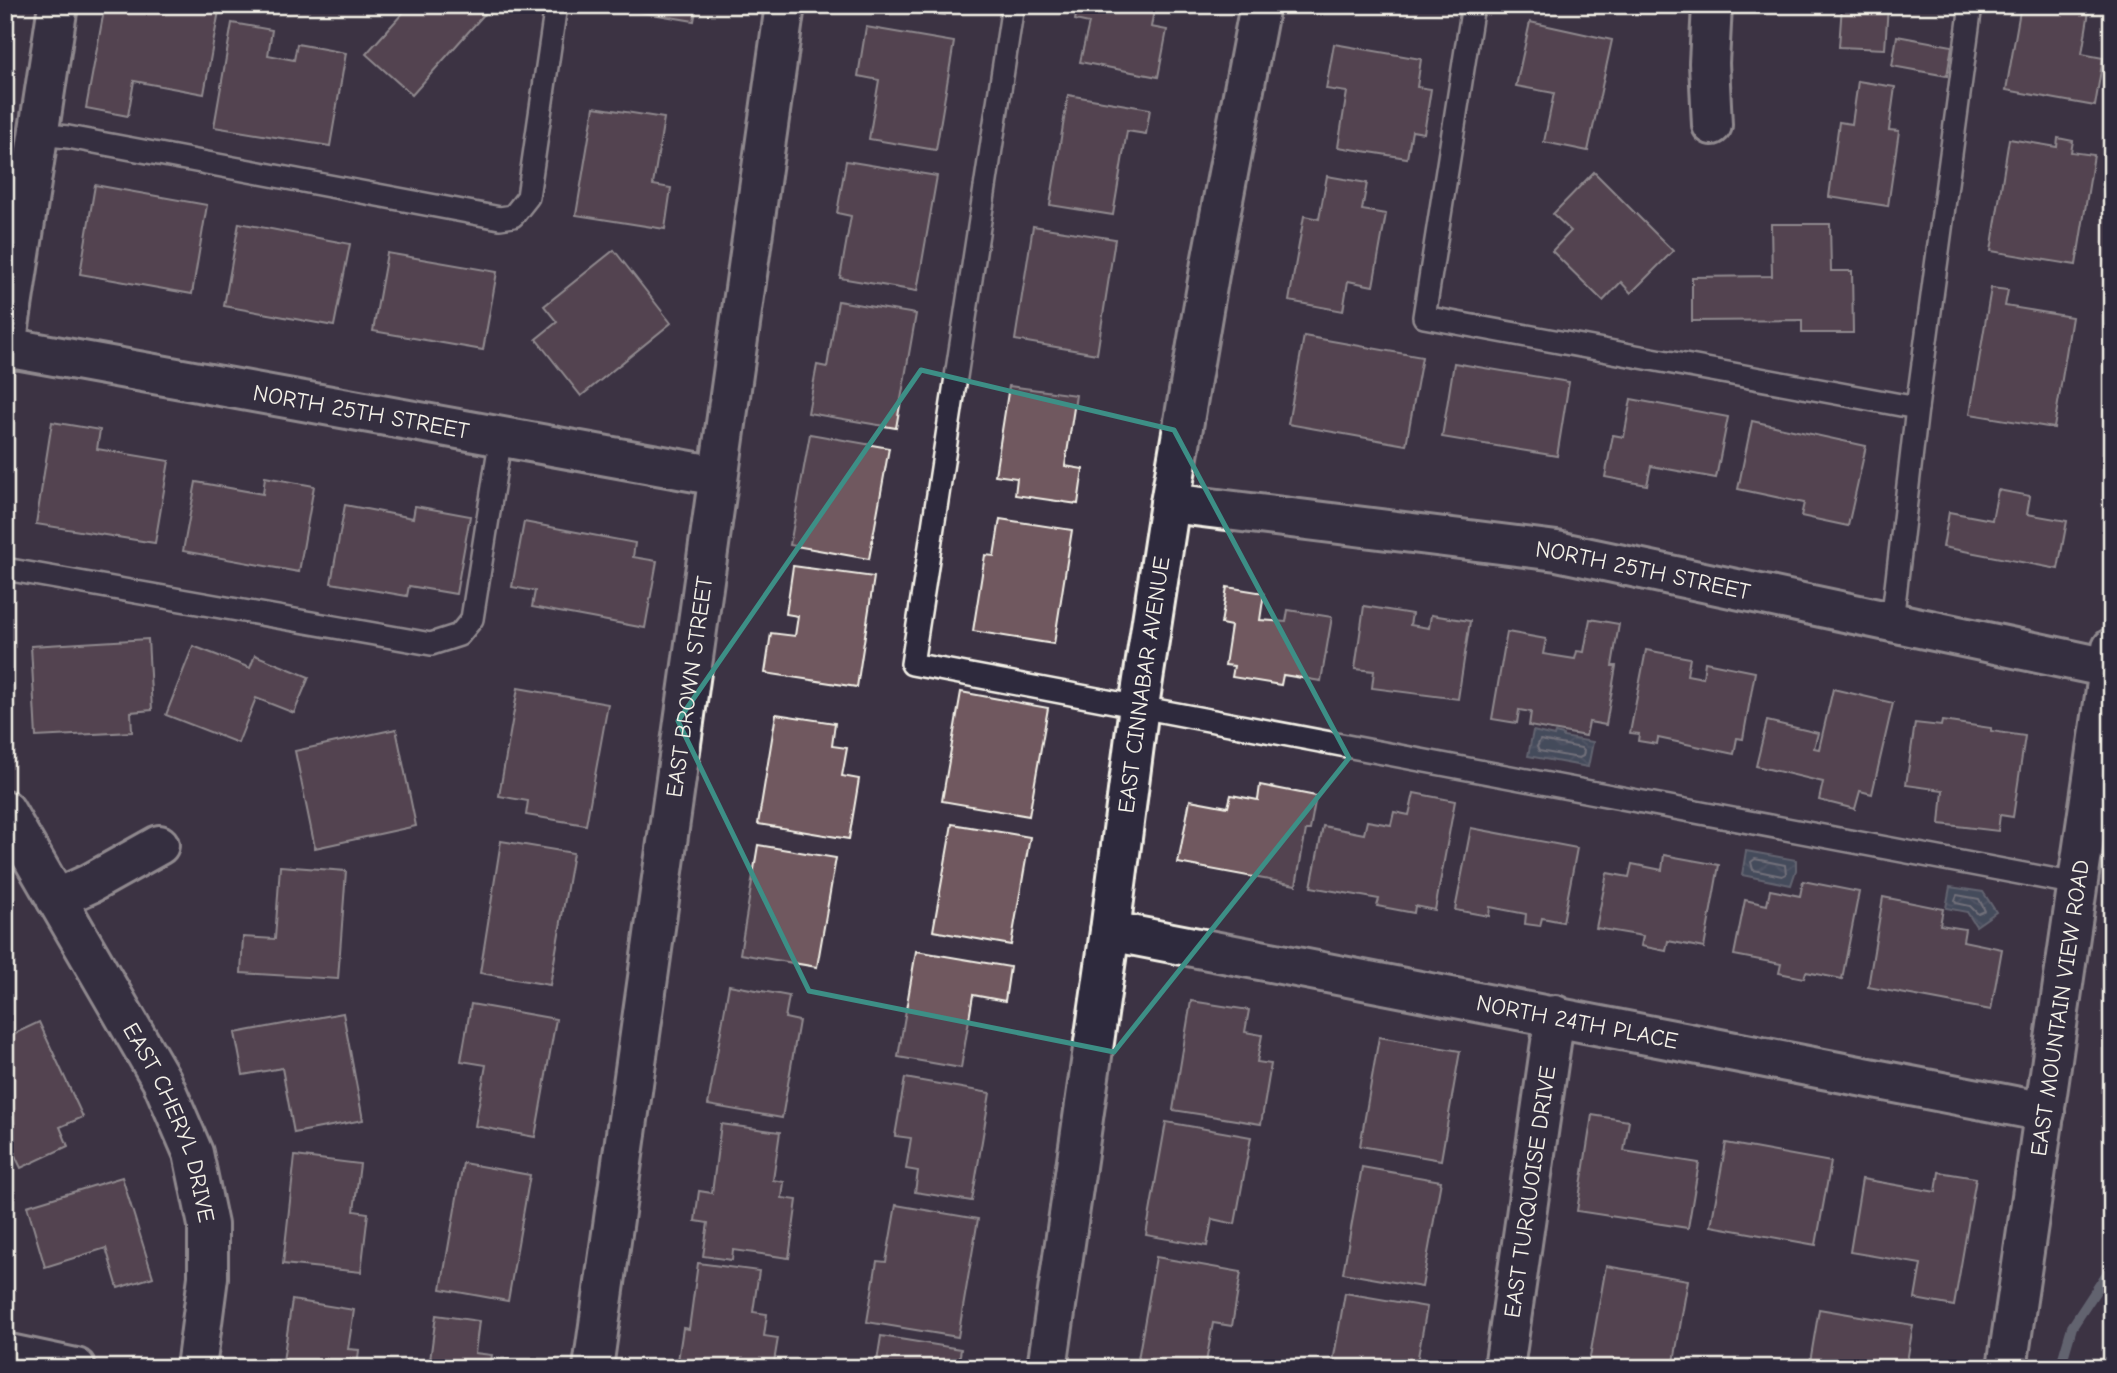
<svg xmlns="http://www.w3.org/2000/svg" width="2117" height="1373" viewBox="0 0 2117 1373" font-family="'Comic Neue',sans-serif">
<defs>
<pattern id="water-waves" width="16" height="10" patternUnits="userSpaceOnUse" patternTransform="scale(1.75)"><rect width="16" height="10" fill="#4f6779"/><path d="M0 5q4-4 8 0t8 0" fill="none" stroke="#697d8c"/></pattern>
</defs>
<rect width="100%" height="100%" fill="#3c3344"/>
<filter id="ink" filterUnits="userSpaceOnUse"><feTurbulence type="fractalNoise" baseFrequency=".0143" numOctaves="2"/><feDisplacementMap in="SourceGraphic" scale="14" xChannelSelector="R" yChannelSelector="G"/><feConvolveMatrix kernelMatrix="1 2 1 2 8 2 1 2 1" color-interpolation-filters="sRGB"/></filter>
<g filter="url(#ink)">
<g fill="url(#water-waves)" stroke="#919ea5" stroke-width="2">
<path d="M1533,731L1554,736L1555,733L1563,735V737L1593,742L1588,767L1528,756Z"/>
<path d="M1746,851L1796,860V870L1791,885L1742,875Z"/>
<path d="M1950,887L1983,892L1996,912L1976,926L1967,912L1946,908Z"/>
</g>
<g fill="none" stroke-linecap="round" stroke-linejoin="round">
<g stroke="#b2babc" stroke-width="2">
<path d="M1540,740L1581,748L1584,751L1583,756L1579,758L1539,751L1537,747Z"/>
<path d="M1755,859L1785,865L1786,874L1782,876L1753,870L1751,862Z"/>
<path d="M1957,895L1979,899L1985,911L1978,914L1970,906L1956,903L1955,900Z"/>
</g>
<path stroke="#919ea5" stroke-width="10" d="M2060,1368L2072,1327L2112,1266"/>
</g>
<g fill="#6f585e" stroke="#f4f1e8" stroke-width="2">
<path d="M105,5H220L204,94L134,81L128,116L86,108Z"/>
<path d="M410,5H483L488,10L412,95L366,54Z"/>
<path d="M617,5H697L694,21L616,8Z"/>
<path d="M889,5H947L945,15Z"/>
<path d="M1078,5H1155L1151,27L1167,30L1158,77L1080,62L1089,23L1075,20Z"/>
<path d="M1577,5H1617L1616,12Z"/>
<path d="M1842,5L1888,6L1885,49L1839,47Z"/>
<path d="M2021,5H2090L2082,54L2103,58L2095,106L2006,90Z"/>
<path d="M1530,22L1612,40L1588,151L1544,142L1554,93L1516,86Z"/>
<path d="M232,23L272,30L268,55L294,60L297,44L346,53L330,146L214,127Z"/>
<path d="M866,27L954,42L936,150L869,139L879,80L858,76Z"/>
<path d="M1897,36L1952,46L1947,76L1892,66Z"/>
<path d="M1334,44L1421,59L1417,87L1431,89L1424,133L1412,131L1407,158L1338,147L1347,92L1326,89Z"/>
<path d="M1858,81L1895,87L1889,130L1899,131L1888,206L1829,197L1839,122L1852,124Z"/>
<path d="M1068,95L1150,109L1146,134L1127,131L1113,215L1050,205Z"/>
<path d="M594,107L664,118L653,185L671,188L665,229L576,215Z"/>
<path d="M2058,138L2073,141L2071,152L2094,155L2076,265L1991,251L2009,139L2057,147Z"/>
<path d="M846,161L937,176L917,291L840,278L851,216L837,213Z"/>
<path d="M1594,172L1673,251L1631,293L1621,282L1603,301L1552,251L1571,231L1553,214Z"/>
<path d="M1327,176L1367,183L1362,210L1386,214L1373,286L1348,281L1343,311L1289,301L1304,216L1319,219Z"/>
<path d="M95,185L207,205L192,294L80,274Z"/>
<path d="M239,223L350,244L334,326L224,306Z"/>
<path d="M1771,224H1830L1831,271H1852L1853,333H1802V320L1692,321V277L1772,276Z"/>
<path d="M1033,226L1115,239L1097,354L1015,340Z"/>
<path d="M614,250L671,323L581,396L536,339L557,322L544,306Z"/>
<path d="M387,253L497,272L483,350L373,331Z"/>
<path d="M1991,288L2008,290L2005,306L2072,317L2054,428L1970,414Z"/>
<path d="M838,301L916,314L896,428L808,413L817,365L827,367Z"/>
<path d="M1304,336L1422,357L1406,445L1288,424Z"/>
<path d="M1454,363L1569,382L1557,456L1442,437Z"/>
<path d="M1009,386L1076,395L1065,466L1083,469L1078,504L1015,495L1017,478L995,475Z"/>
<path d="M1631,399L1728,417L1716,478L1651,466L1647,485L1605,477L1613,435L1624,437Z"/>
<path d="M1752,421L1866,446L1848,526L1801,516L1804,503L1738,489Z"/>
<path d="M52,422L100,430L97,449L169,461L155,543L36,524Z"/>
<path d="M810,434L889,448L869,559L790,545Z"/>
<path d="M265,477L314,486L299,572L183,551L196,482L263,494Z"/>
<path d="M1998,490L2030,496L2027,514L2067,521L2058,569L1943,547L1949,512L1992,520Z"/>
<path d="M345,505L413,518L415,506L470,516L456,594L409,586L407,596L331,583Z"/>
<path d="M1000,519L1072,530L1054,644L973,631L985,555L994,556Z"/>
<path d="M524,522L635,543L633,557L657,561L645,628L532,607L535,591L512,587Z"/>
<path d="M793,566L874,577L857,687L765,673L771,633L795,636L798,616L786,614Z"/>
<path d="M1227,587L1264,593L1260,620L1286,622L1288,610L1332,617L1321,681L1283,675L1281,685L1232,677L1234,666L1225,665L1231,626L1221,624Z"/>
<path d="M1364,606L1412,614L1410,625L1429,628L1431,615L1470,621L1458,699L1372,688L1374,671L1355,669Z"/>
<path d="M1590,619L1619,624L1612,666H1616L1606,725L1589,722L1586,736L1529,726L1531,712L1519,710L1517,723L1492,719L1507,632L1546,639L1543,654L1575,659L1577,651L1584,652Z"/>
<path d="M148,639L152,710L131,712L132,732L36,737L31,646Z"/>
<path d="M193,646L250,668L255,655L309,677L294,713L256,698L238,743L166,715Z"/>
<path d="M1646,650L1690,658L1687,675L1703,678L1705,662L1755,672L1743,739L1737,738L1734,754L1658,738L1657,744L1638,741L1639,734L1630,733Z"/>
<path d="M518,688L608,704L586,825L526,815L528,801L499,796Z"/>
<path d="M1833,689L1893,703L1872,794L1860,791L1855,809L1819,800L1823,782L1756,766L1767,721L1818,733L1814,748L1819,749Z"/>
<path d="M961,692L1048,708L1029,816L942,801Z"/>
<path d="M776,714L835,723L832,746L847,748L842,776L859,779L849,839L758,824Z"/>
<path d="M1942,721L1991,728V731L2025,736L2013,817L2000,815L1998,831L1940,824L1943,790L1906,785L1915,723L1941,726Z"/>
<path d="M396,729L416,826L315,848L295,751Z"/>
<path d="M1260,785L1316,796L1310,830H1306L1296,885L1178,863L1190,800L1228,807L1231,795L1258,800Z"/>
<path d="M1414,793L1455,801L1435,910L1415,906L1414,913L1377,906L1379,899L1311,887L1323,826L1364,834L1367,821L1391,825L1394,812L1409,815Z"/>
<path d="M952,824L1030,837L1011,945L933,931Z"/>
<path d="M1471,828L1577,848L1563,922L1542,918L1540,926L1525,924L1526,914L1490,907L1489,916L1455,910Z"/>
<path d="M501,841L573,853L550,985L480,973Z"/>
<path d="M758,845L836,858L817,967L740,954Z"/>
<path d="M1664,855L1719,865L1704,948L1668,941L1666,951L1641,946L1643,936L1596,928L1607,873L1629,877L1632,864L1662,870Z"/>
<path d="M280,866L346,871L338,979L241,973L243,937L275,939Z"/>
<path d="M1803,881L1859,892L1842,979L1806,972L1804,978L1779,973L1781,964L1734,955L1745,900L1767,905L1770,890L1800,896Z"/>
<path d="M1883,897L1943,909L1940,925L1965,929L1963,941L2002,949L1991,1010L1868,987Z"/>
<path d="M916,951L1010,967L1005,1001L973,995L961,1068L898,1057Z"/>
<path d="M729,985L789,996L785,1018L799,1021L782,1118L708,1105Z"/>
<path d="M1191,1001L1249,1010L1245,1032L1262,1035L1257,1062L1271,1064L1261,1124L1173,1110Z"/>
<path d="M471,1004L556,1019L535,1137L475,1126L486,1065L461,1061Z"/>
<path d="M343,1013L363,1120L294,1133L282,1068L243,1075L235,1033Z"/>
<path d="M39,1022L83,1117L60,1127L68,1146L21,1168L5,1135V1038Z"/>
<path d="M1379,1037L1460,1051L1441,1160L1360,1146Z"/>
<path d="M905,1078L990,1093L972,1201L915,1192L918,1171L906,1169L911,1138L895,1136Z"/>
<path d="M1592,1115L1629,1121L1624,1151L1699,1163L1688,1228L1577,1211Z"/>
<path d="M1166,1122L1251,1137L1235,1224L1212,1219L1207,1246L1146,1235Z"/>
<path d="M721,1124L780,1132L773,1180L784,1182L782,1198L797,1200L789,1258L733,1250L732,1260L703,1256L708,1223L695,1221L699,1191L712,1193Z"/>
<path d="M1726,1143L1831,1162L1816,1245L1711,1226Z"/>
<path d="M295,1156L360,1164L354,1211L368,1213L361,1272L283,1264Z"/>
<path d="M463,1163L530,1175L508,1301L441,1289Z"/>
<path d="M1362,1167L1441,1181L1422,1287L1343,1273Z"/>
<path d="M1939,1172L1976,1178L1954,1306L1915,1299L1921,1264L1850,1252L1862,1179L1936,1192Z"/>
<path d="M122,1177L153,1277L118,1288L106,1248L45,1267L27,1206Z"/>
<path d="M896,1205L978,1219L958,1337L867,1322L877,1261L886,1262Z"/>
<path d="M1156,1257L1241,1272L1232,1326L1213,1323L1205,1368H1152L1137,1365Z"/>
<path d="M698,1263L759,1271L753,1312L767,1314L764,1336L778,1338L773,1368L677,1367L683,1328L689,1329Z"/>
<path d="M1606,1266L1688,1280L1673,1368H1588Z"/>
<path d="M1345,1293L1427,1307L1416,1368H1332Z"/>
<path d="M292,1300L354,1310L348,1349L359,1350L357,1368H282Z"/>
<path d="M1819,1309L1913,1325L1906,1368H1809Z"/>
<path d="M436,1315L479,1321L475,1353L492,1355L490,1368H429Z"/>
<path d="M881,1336L961,1349L958,1368H876Z"/>
</g>
<g fill="none" stroke-linecap="round" stroke-linejoin="round">
<defs>
<g id="service">
<path d="M1013,5L912,664L2077,884"/>
<path d="M1473,5L1424,317L1917,408"/>
<path d="M38,134L68,137L500,218L513,216L528,197L556,5"/>
<path d="M5,569L431,644L459,635L472,619L501,436"/>
<path d="M1892,622L1917,408L1971,5"/>
</g>
<g id="minor">
<path d="M1712,125L1709,63L1712,5"/>
<path id="s1" d="M5,347L718,476"/>
<path d="M5,353L58,5"/>
<path id="s2" d="M1170,503L1557,551L2109,668"/>
<path id="s3" d="M5,810L162,1081L193,1153L208,1225V1277L196,1368"/>
<path d="M56,899L91,883L159,845"/>
<path id="s4" d="M1110,931L2045,1112"/>
<path d="M5,1353L76,1368"/>
<path id="s5" d="M593,1368L785,5"/>
<path id="s6" d="M1047,1368L1110,931L1139,706L1170,503L1211,263L1260,5"/>
<path id="s7" d="M1504,1368L1555,1015"/>
<path id="s8" d="M2007,1368L2112,648"/>
</g>
</defs>
<use href="#service" stroke="#f4f1e8" stroke-width="26"/>
<use href="#minor" stroke="#f4f1e8" stroke-width="44"/>
<use href="#service" stroke="#2f2a3d" stroke-width="21"/>
<use href="#minor" stroke="#2f2a3d" stroke-width="38"/>
</g>
</g>
<path d="M0 0H2117V1373H0ZM921,370L1174,430L1349,758L1114,1052L809,991L678,721Z" fill="#3c3344" fill-opacity=".55" fill-rule="evenodd"/>
<path fill="none" stroke="#3d8f86" stroke-width="5" stroke-linejoin="round" d="M921,370L1174,430L1349,758L1114,1052L809,991L678,721Z"/>
<g text-anchor="middle" stroke-width="5" stroke-linejoin="round" paint-order="stroke">
<g font-size="23" fill="#f4f1e8" stroke="#2f2a3d">
<text dy="8" stroke="none"><textPath href="#s1" startOffset="362">NORTH 25TH STREET</textPath></text>
<text dy="8" stroke="none"><textPath href="#s2" startOffset="478">NORTH 25TH STREET</textPath></text>
<text dy="8" stroke="none"><textPath href="#s6" startOffset="690">EAST CINNABAR AVENUE</textPath></text>
<text dy="8" stroke="none"><textPath href="#s5" startOffset="688">EAST BROWN STREET</textPath></text>
<text dy="8" stroke="none"><textPath href="#s8" startOffset="364">EAST MOUNTAIN VIEW ROAD</textPath></text>
<text dy="8" stroke="none"><textPath href="#s4" startOffset="476">NORTH 24TH PLACE</textPath></text>
<text dy="8" stroke="none"><textPath href="#s3" startOffset="355">EAST CHERYL DRIVE</textPath></text>
<text dy="8" stroke="none"><textPath href="#s7" startOffset="178">EAST TURQUOISE DRIVE</textPath></text>
</g>
</g>
<rect width="2117" height="1373" fill="none" stroke="#2f2a3d" stroke-width="28"/>
<rect x="14" y="14" width="2089" height="1345" fill="none" stroke="#f4f1e8" stroke-width="2.5" filter="url(#ink)"/>
</svg>
